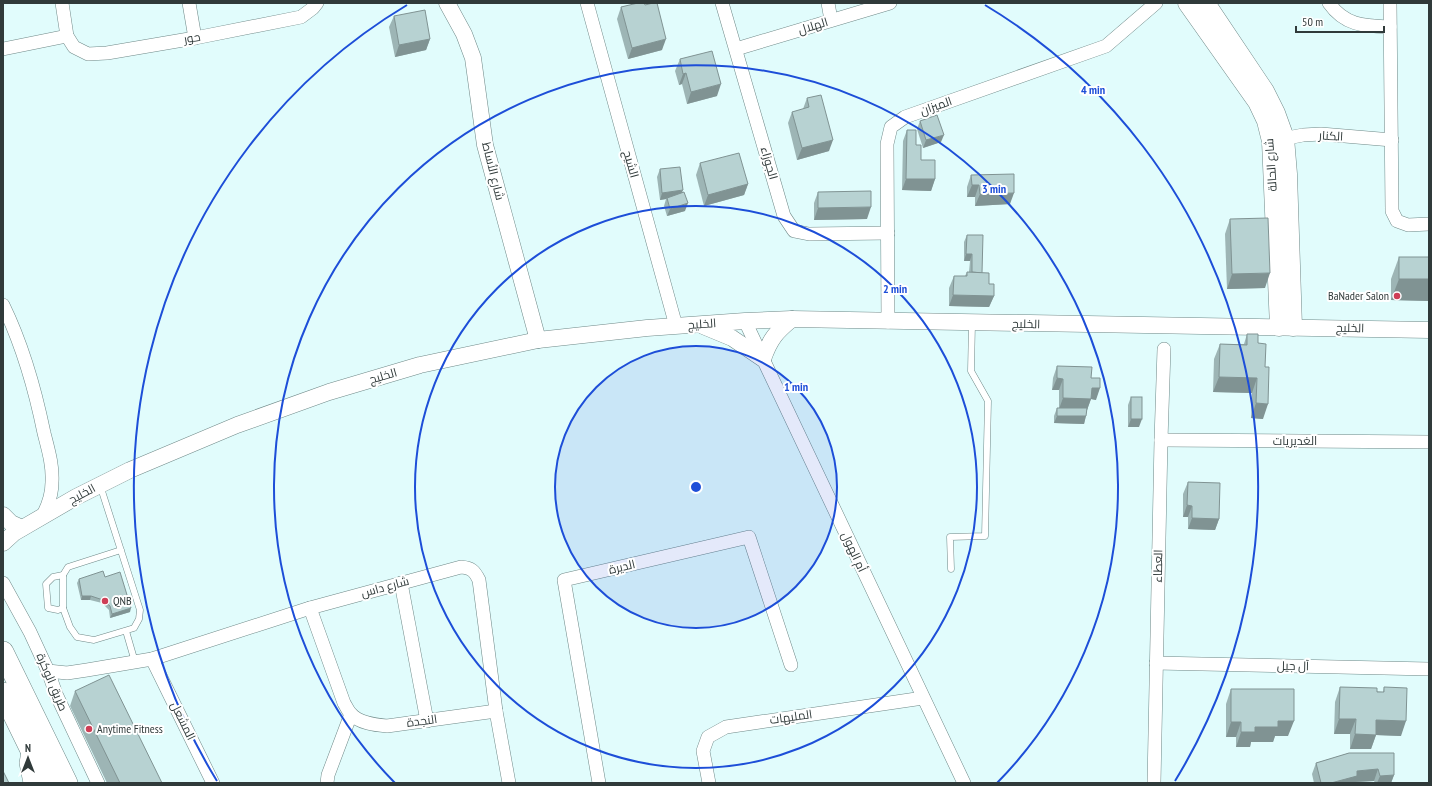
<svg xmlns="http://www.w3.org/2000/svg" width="1432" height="786" viewBox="0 0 1432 786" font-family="'PT Sans Narrow',Cairo,sans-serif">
<rect width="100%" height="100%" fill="#e1fcfc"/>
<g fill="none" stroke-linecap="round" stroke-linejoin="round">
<defs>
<g id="service">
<path d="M100,485L140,610L139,619L134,628L94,640L77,637L70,627L63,608V575L68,567L121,550"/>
<path d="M951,569L950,537L985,536L988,401L971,371L972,323"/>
<path d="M63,575L53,577L46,584L48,608L58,610L63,608"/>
<path d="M126,631L135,662"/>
</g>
<g id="minor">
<path d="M62,3L67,36L74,47L88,54L107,53L195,38L301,17L313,8L317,3"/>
<path d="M189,3L195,38"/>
<path d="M587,3L676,326"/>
<path d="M722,3L784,216L794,231L809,234L888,233"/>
<path d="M828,3L831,20"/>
<path d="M1329,3C1345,26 1365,26 1390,27"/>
<path d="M1390,3L1392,211L1397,221L1408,225L1429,224"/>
<path d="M3,49L67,36"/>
<path d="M736,49L890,3"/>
<path d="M1277,140L1303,135L1321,134L1392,140"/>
<path d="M3,305C23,346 35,389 44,433C48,449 53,465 52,482C52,494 48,506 42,517"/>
<path d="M745,321L964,783"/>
<path d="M888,322L887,144L891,127L905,117L1106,46L1156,3"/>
<path d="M1161,440L1429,442"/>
<path d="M3,583L30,632L48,671L56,694L98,783"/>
<path d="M401,583L427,721"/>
<path d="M310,608L344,703C346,706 348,711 351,714C359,723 375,725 387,726L496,711"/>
<path d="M152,659L213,783"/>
<path d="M1156,663L1429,669"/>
<path d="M48,671L67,673L87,670L152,659L310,608L461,567C471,568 474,570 479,580L496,711L509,783"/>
<path d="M29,747L26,763L30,783"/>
<path d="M327,783L328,775L351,714"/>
<path d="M599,783L564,580L749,537L791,665"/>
<path d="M709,783L703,751L708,737L726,727L923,698"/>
<path d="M1154,783L1161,440L1164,349"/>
</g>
<g id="tertiary">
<path d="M447,3L464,34L473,58L485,145L538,340"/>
<path d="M703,326L732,338L763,359C770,339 776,332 792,319"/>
<path d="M3,515L11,523L22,528"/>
<path d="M3,543L14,533L76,497L130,470L237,425L329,392L420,365L538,340L647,328L745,321L792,319L1429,330"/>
</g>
<g id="secondary">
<path d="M1187,3L1257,102L1266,121L1271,141L1279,327"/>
<path d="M1206,3L1265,91L1276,113L1285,138L1288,174L1293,327"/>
</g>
<g id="trunk">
<path d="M3,652L67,783"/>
<path d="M3,693L47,783"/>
</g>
</defs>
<use href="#service" stroke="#6f8988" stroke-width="7"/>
<use href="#minor" stroke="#6f8988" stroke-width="14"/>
<use href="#tertiary" stroke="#6f8988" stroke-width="17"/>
<use href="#secondary" stroke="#6f8988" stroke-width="19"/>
<use href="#trunk" stroke="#6f8988" stroke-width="22"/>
<use href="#service" stroke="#fff" stroke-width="6"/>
<use href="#minor" stroke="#fff" stroke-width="13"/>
<use href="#tertiary" stroke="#fff" stroke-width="16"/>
<use href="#secondary" stroke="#fff" stroke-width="18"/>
<use href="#trunk" stroke="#fff" stroke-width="21"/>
</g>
<g fill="#9db5b5">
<path d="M645,5L662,50L628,59L617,19L621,7Z"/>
<path d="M394,16L430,39L426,50L395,57L389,27Z"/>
<path d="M680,59L717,96L687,104L682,84L679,85L675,71Z"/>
<path d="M807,98L829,151L797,160L788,123L792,112L803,109Z"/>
<path d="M920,121L941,142L923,148L917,129Z"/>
<path d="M907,130L916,145L921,160L935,179L931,191L902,190L903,141Z"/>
<path d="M700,163L748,184L744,195L704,206L696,175Z"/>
<path d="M660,169L682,193L685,211L667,216L664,206L666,199L660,200L657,177Z"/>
<path d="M971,175L1010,204L975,206V197H967V187Z"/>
<path d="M818,192L867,219L814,220V203Z"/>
<path d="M1230,219L1265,288L1227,289L1225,234Z"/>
<path d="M967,235L982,273L989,284L994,296L989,307L949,306V288L954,276H965L967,272H969L970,261H964V242Z"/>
<path d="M1399,257H1429V301L1391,300V279Z"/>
<path d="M1247,334L1258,343L1263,419L1251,418L1252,393L1213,392L1214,359L1220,344H1244Z"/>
<path d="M1057,366L1091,378L1096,400L1091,399L1087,410L1084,424L1054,423V416L1057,408H1059V390H1052L1053,378Z"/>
<path d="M1131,397L1139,427H1128V405Z"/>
<path d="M1188,482L1219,519L1215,530L1188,529V517H1183V494Z"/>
<path d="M105,577L130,612L110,618L109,610L102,603L90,600H81L77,583L79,579Z"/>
<path d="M1340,687L1383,692L1384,687L1401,736L1376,735L1371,749H1350V734H1334L1335,702Z"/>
<path d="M1231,689L1288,736H1275L1273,742H1251L1250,747H1236V737H1226V704Z"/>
<path d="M75,691L162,783H107L70,706Z"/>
<path d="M1349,753L1394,775L1391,783H1375L1374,781L1355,782L1354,783H1314L1312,774L1316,763Z"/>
</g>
<g fill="#809393">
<path d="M430,39L426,50L395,57L399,45Z"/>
<path d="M666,39L662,50L628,59L632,48Z"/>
<path d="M686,73L682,84L679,85L683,74Z"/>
<path d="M721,84L717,96L687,104L691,92Z"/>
<path d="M944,135L941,142L923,148L926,140Z"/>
<path d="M833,140L829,151L797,160L802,148Z"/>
<path d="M906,179H935L931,191L902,190Z"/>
<path d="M748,184L744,195L704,206L708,195Z"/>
<path d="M972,185H979L975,197H967Z"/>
<path d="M683,190L680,198H667L666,199L660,200L662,193Z"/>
<path d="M1014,193L1010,204L975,206L980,194Z"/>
<path d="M688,203L685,211L667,216L670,209Z"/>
<path d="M871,207L867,219L814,220L818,208Z"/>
<path d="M966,254H972L970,261H964Z"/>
<path d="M1270,273L1265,288L1227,289L1232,274Z"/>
<path d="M1399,279H1429V301L1391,300Z"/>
<path d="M953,295L994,296L989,307L949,306Z"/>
<path d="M1219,377L1257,378L1252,393L1213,392Z"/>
<path d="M1057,378L1063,379L1059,390H1052Z"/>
<path d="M1092,388H1100L1096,400L1091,399L1087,410L1059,409L1063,398Z"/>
<path d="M1256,403L1268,404L1263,419L1251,418Z"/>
<path d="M1057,416H1086L1084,424L1054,423Z"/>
<path d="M1131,419H1142L1139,427H1128Z"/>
<path d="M1187,505L1192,506L1188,517H1183Z"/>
<path d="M1192,518L1219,519L1215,530L1188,529Z"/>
<path d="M82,596H91L90,600H81Z"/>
<path d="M131,608L130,612L110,618L112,614Z"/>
<path d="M1339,719H1356L1350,734H1334Z"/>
<path d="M1376,720L1406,721L1401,736L1376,735L1371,749H1350L1355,734Z"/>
<path d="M1278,721H1294L1288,736H1275L1273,742H1251L1250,747H1236L1241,732L1255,727Z"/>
<path d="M1231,722H1241L1236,737H1226Z"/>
<path d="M1378,769L1374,781L1355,782L1354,783H1331L1357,771Z"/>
<path d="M1394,775L1391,783H1377L1380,776Z"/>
</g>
<g fill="#b7d2d2" stroke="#809393">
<path d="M638,3H644L645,5L653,3H657L666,39L632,48L621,7Z"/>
<path d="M425,10L430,39L399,45L394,16Z"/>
<path d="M712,51L721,84L691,92L686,73L683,74L680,59Z"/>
<path d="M821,95L833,140L802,148L792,112L809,107L807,98Z"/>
<path d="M937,115L944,135L926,140L920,121Z"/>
<path d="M907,130H916V145H921V160H935V179H906Z"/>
<path d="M739,153L748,184L708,195L700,163Z"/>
<path d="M680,167L683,190L662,193L660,169Z"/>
<path d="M1014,174V193L980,194L979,185H972L971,175Z"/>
<path d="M871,191V207L818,208V192Z"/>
<path d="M684,192L688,203L670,209L667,198Z"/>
<path d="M1268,218L1270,273L1232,274L1230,219Z"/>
<path d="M967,235H983L982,273L972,272V254H966Z"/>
<rect x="1399" y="257" width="30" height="22"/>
<path d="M967,272L989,273V284H994V296L953,295L954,276H967Z"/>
<path d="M1247,334H1258V343L1266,344L1265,367H1269L1268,404L1256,403L1257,378L1219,377L1220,344L1247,345Z"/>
<path d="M1057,366L1092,367L1091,378H1100V388H1092L1091,399L1063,398V379L1057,378Z"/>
<rect x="1131" y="397" width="11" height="22"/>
<path d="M1057,408H1087L1086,416H1057Z"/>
<path d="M1188,482L1220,483L1219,519L1192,518V506L1187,505Z"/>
<path d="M103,571L105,577L120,572L131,608L112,614L110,606L103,600L91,596H82L79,579Z"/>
<path d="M109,675L162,783H120L75,691Z"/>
<path d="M1340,687L1377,688V692H1384V687L1407,688L1406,721L1376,720V735L1355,734L1356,719H1339Z"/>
<path d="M1231,689H1294V721H1278V727H1255V732H1241V722H1231Z"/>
<path d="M1349,753H1394V775L1380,776L1378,769L1357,771V776L1331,783H1321L1316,763Z"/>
<path d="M3,771L9,783H3Z"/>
</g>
<circle cx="696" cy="487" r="141" fill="#1d4ed8" fill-opacity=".12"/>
<g fill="none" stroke="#1d4ed8" stroke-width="2">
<circle cx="696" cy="487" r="141"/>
<circle cx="696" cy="487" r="281"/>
<path d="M395 783A422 422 0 1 1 997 783"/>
<path d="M217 781A562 562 0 0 1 407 5M985 5A562 562 0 0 1 1175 781"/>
</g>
<g fill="#ce3e56" stroke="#fff" stroke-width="1.5">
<circle cx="1397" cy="296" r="4"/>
<circle cx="105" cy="601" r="4"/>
<circle cx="89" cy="729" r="4"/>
</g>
<g text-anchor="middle" stroke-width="4" stroke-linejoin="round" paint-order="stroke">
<g font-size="12" fill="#303a3a" stroke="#fff">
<text transform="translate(813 26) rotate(-17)" y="4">الهلال</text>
<text transform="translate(192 38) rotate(-10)" y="4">حور</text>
<text transform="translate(936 106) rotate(-19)" y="4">الميزان</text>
<text transform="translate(1331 136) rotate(3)" y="4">الكنار</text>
<text transform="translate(769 163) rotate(74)" y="4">الجوزاء</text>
<text transform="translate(631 164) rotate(74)" y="4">الشيح</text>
<text transform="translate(1271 165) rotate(-94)" y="4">شارع الحالة</text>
<text transform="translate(493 171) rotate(76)" y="4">شارع الأساط</text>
<text transform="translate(702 324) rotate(-4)" y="4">الخليج</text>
<text transform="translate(1026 324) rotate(1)" y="4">الخليج</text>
<text transform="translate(1350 328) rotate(1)" y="4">الخليج</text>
<text transform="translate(383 376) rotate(-16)" y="4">الخليج</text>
<text x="1295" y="445">الغديريات</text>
<text transform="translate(82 494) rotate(-28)" y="4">الخليج</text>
<text transform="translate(854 552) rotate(65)" y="4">أم الهول</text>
<text transform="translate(1158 566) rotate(-89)" y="4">العطاء</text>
<text transform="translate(622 567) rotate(-13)" y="4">الديرة</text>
<text transform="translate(385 587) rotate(-15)" y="4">شارع داس</text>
<text transform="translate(1293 666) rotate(1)" y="4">آل جيل</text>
<text transform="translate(52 682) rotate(67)" y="4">طريق الوكرة</text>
<text transform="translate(791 717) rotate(-8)" y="4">المليهات</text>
<text transform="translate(183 721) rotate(64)" y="4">المشعل</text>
<text transform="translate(422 721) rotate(-8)" y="4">النجدة</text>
</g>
<g font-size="12" fill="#303a3a" stroke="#fff" text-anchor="start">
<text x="1389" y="300" text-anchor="end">BaNader Salon</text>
<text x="113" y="605">QNB</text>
<text x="97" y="733">Anytime Fitness</text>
</g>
</g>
<circle cx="696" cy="487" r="6" fill="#1d4ed8" stroke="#fff" stroke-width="2"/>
<g font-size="12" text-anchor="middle" font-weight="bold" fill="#1d4ed8" stroke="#fff" stroke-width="4" stroke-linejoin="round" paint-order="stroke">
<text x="1093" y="94">4 min</text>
<text x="994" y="193">3 min</text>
<text x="895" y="293">2 min</text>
<text x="796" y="391">1 min</text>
</g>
<rect width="1432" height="786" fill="none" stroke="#303a3a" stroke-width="8"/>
<g transform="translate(28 758)" stroke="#ffffff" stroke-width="3" paint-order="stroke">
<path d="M0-3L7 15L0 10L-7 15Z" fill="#303a3a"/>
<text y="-6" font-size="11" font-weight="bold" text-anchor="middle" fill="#303a3a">N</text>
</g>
<path d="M1296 26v6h88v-6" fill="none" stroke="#303a3a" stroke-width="2"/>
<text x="1302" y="26" font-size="12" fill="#303a3a" stroke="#ffffff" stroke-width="3" paint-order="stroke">50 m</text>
</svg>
